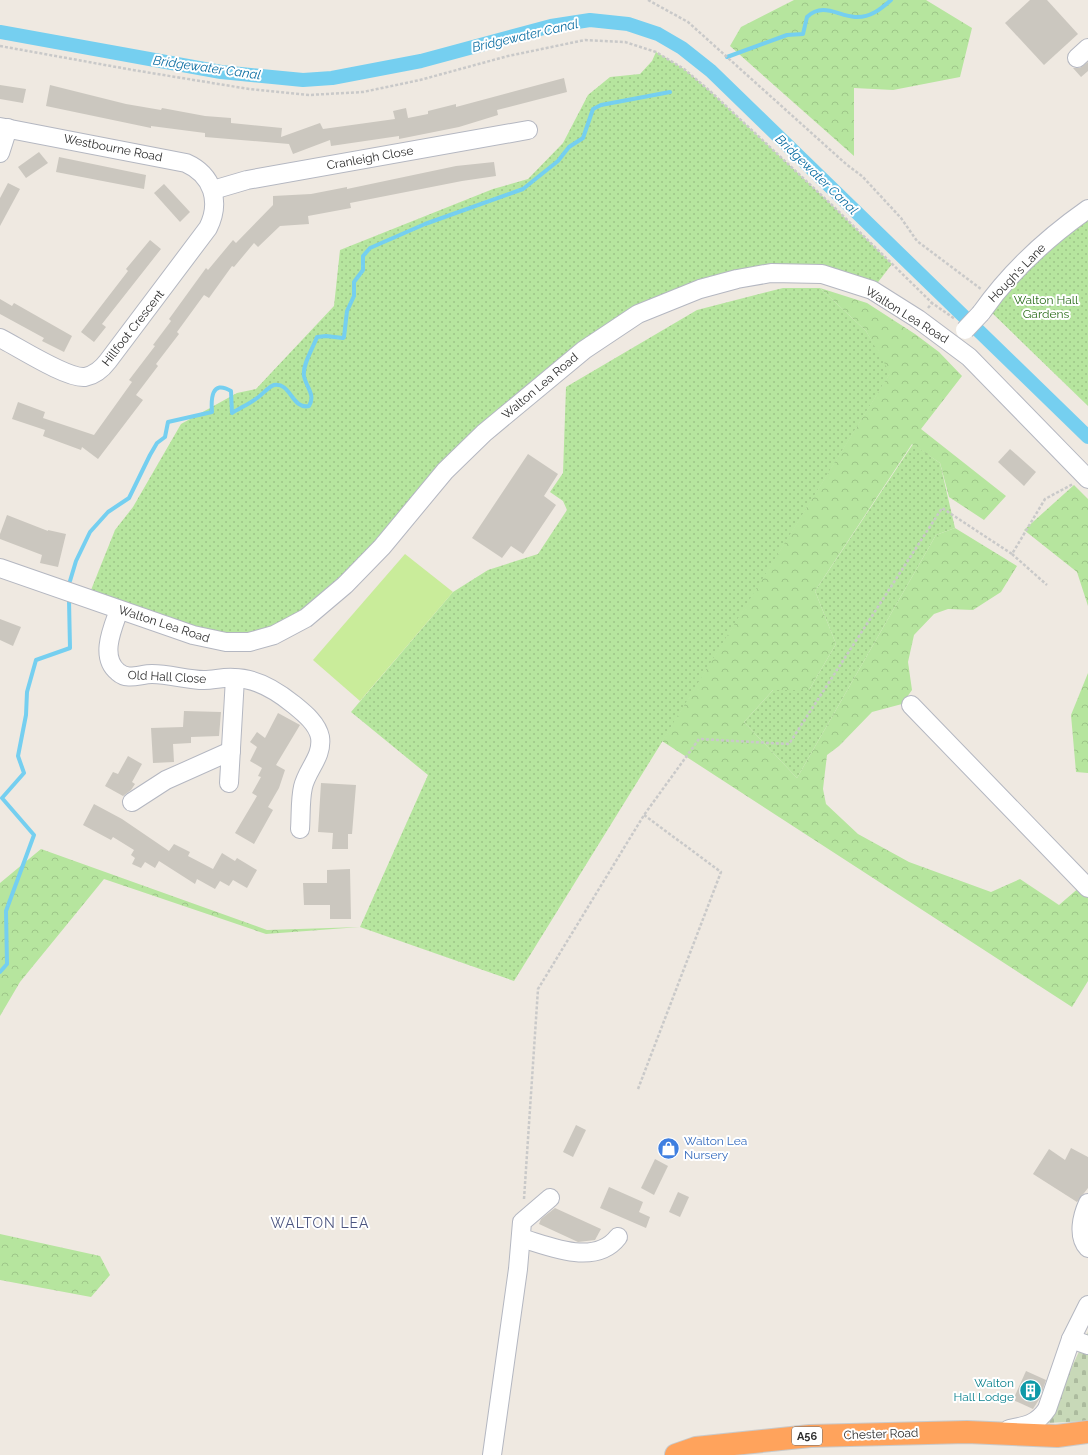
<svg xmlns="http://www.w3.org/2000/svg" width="1088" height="1455" viewBox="0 0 1088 1455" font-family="Raleway,sans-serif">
<defs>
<pattern id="grass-dots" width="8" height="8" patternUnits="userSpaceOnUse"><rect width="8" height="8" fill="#b6e59e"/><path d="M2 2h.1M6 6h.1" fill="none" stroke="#9dc588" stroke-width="1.8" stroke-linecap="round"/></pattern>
<pattern id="forest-crowns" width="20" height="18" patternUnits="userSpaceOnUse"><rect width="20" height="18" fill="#b6e59e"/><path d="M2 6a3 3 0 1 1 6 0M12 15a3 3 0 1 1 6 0" fill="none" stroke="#9dc588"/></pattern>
<pattern id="cemetery-stones" width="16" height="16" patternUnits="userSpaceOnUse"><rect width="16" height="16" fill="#c8d9b8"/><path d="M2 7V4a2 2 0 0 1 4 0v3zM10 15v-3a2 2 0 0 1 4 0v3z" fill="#acbb9e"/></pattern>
</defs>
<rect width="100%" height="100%" fill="#efe9e1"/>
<g fill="url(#grass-dots)">
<path d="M656,52L684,69L710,91L833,206L892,264L872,290L771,273L638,314L484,433L345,585L249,642L89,599L91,590L115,530L133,507L181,424L237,393L256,389L334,306L340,250L493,189L528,179L563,143L588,95L610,77L640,74L652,61Z"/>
<path d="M1088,207V406L988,309Z"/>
<path d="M783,288H820L866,331L891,372L514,981L360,927L428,775L351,712L453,592L488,570L538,554L567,510L563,501L550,492L563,473L566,387L697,310Z"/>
<path d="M913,444L940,463L955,528L936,535L797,778L744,722L773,690H809L836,644L815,591Z"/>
</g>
<g fill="url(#forest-crowns)">
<path d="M794,0H926L972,28L960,77L893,90L854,88V156L730,46L741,27Z"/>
<path d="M820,288L867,303L915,334L939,352L962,376L921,429L1006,496L984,520L949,497L940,463L912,444L815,591L836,644L809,690H773L744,722L797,778L936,535L955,528L1017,566L1001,592L973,610L948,609L934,614L914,635L908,662L912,690L902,704L872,712L839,746L827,755L823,789L826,804L858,834L909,862L991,892L1020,879L1059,905L1088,880V981L1072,1007L662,741L890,373L866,331Z"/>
<path d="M1074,485L1088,499V606L1077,572L1024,530Z"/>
<path d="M1088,673V773L1076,772L1071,715Z"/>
<path d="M41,849L267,930L360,927L266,934L104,879L20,982L0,1016V883Z"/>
<path d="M0,1234L100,1256L110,1275L91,1297L0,1280Z"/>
</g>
<path fill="url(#cemetery-stones)" d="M1088,1332V1421L1046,1423Z"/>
<path fill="#c9ec9a" d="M405,554L453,592L360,701L313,660Z"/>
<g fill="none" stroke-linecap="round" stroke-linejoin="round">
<g stroke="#75cff0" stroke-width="4">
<path d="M727,57L787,35L803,34L807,17C823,2 838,16 855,17C870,18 881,9 891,0"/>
<path d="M70,581L76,561L90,532L108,512L129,498L150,455L157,443L165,437L168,422L212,412C211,400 211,379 231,391L232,413C240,408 249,404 257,398C262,395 268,387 274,385C291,382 292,410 309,406C316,395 306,387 304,376C302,365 313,348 317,337L326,336L343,338L344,337L347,311L354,296V282L363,270V256L370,248L425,224L523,189L558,161L569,147L583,138L593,109L601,105L670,92"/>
<path d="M0,972L7,964L6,911L34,835L2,798L24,773L18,756L26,715L27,692L36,660L70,648L69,600"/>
</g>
<path stroke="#75cff0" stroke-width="14" d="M0,32L221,72L303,80L332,78L421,61L551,26L590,20L628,24L658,34L682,48L711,71L1088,437"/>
</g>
<g fill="#cbc7bf">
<path d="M1030,0H1047L1078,34L1044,65L1005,23Z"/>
<path d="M1088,62V71L1081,77L1073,68H1080Z"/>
<path d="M564,78L567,92L497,110L498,115L459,127L399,139V136L331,146L330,140L293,154L289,144L205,137V133L151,126V128L46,106L50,85L126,104L161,110L162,108L205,116L231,118V123L282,128L281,137L320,123L323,129L395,119L393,111L406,108L408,118L428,114V111L456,104V107Z"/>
<path d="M0,85L26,89L23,103L0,99Z"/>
<path d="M39,152L48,163L26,178L18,167Z"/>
<path d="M59,157L146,175L144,189L56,172Z"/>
<path d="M494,162L496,176L462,181L350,203L351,208L308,216L309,224L280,226L258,247L254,243L234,267L232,266L209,298L204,295L177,332L179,334L156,364L158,366L136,395L143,400L98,459L82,447L81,450L43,436L45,430L12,419L18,402L45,412L43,418L94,435L132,382L129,380L155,346L153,345L171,321L169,319L206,268L208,270L233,240L236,243L273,205V196L311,194L347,187V189L456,166Z"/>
<path d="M8,183L20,189L0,226V198Z"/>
<path d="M164,184L190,212L180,222L154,193Z"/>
<path d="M150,240L161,249L102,324L106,327L94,342L81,332L128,271L126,269Z"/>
<path d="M0,299L12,306L14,303L72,336L64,352L42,341L44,338L0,314Z"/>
<path d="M1010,449L1036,472L1024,486L998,462Z"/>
<path d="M528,454L558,474L544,496L556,505L523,554L511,546L502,558L472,538Z"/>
<path d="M7,515L48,531V530L66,534L58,567L40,563L42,555L0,539V534Z"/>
<path d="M0,619L21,627L13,646L0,640Z"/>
<path d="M184,711L221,712L219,736L191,737V743L173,744L174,762L153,763L151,728L183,727Z"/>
<path d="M278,713L300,725L276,765L285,770L279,788L268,807L273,810L254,844L235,833L257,796L252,793L261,777L258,776L262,768L250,761L257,747L250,742L257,732L265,738Z"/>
<path d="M128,756L142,764L132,782L135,784L131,790L123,796L105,786L113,772L118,774Z"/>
<path d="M321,783L356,785L352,834H348V849H332L333,833L318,832Z"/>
<path d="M94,804L122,819L169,851L174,844L190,852L188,856L213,869L222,853L235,861L237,858L257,870L247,888L233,880L229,886L220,881L215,889L197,879L195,884L159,861L155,868L145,862L141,868L132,864L135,858L131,855L134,850L113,837L111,840L83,825Z"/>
<path d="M350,869L351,919H330V905H304L303,883H327V870Z"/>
<path d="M576,1125L586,1130L573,1157L563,1152Z"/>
<path d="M1071,1148L1088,1157V1188L1077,1202L1033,1174L1049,1149L1065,1160Z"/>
<path d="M655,1159L668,1166L654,1195L641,1188Z"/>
<path d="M609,1187L643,1202L639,1212L650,1217L646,1228L600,1208Z"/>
<path d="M678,1192L689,1197L680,1217L669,1212Z"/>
<path d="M555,1208L601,1229L595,1240L578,1242L539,1224L541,1219Z"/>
<path d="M1026,1371L1046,1380L1040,1398L1033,1409L1013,1400Z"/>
</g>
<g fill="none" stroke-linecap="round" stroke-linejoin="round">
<defs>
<g id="minor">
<path d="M1077,58L1088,48"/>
<path d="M0,127L186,163C213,175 221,202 208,228L108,361C102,369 95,375 85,377C67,379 18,347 0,338"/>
<path d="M0,153L8,128"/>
<path d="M213,190L247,180L528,130"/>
<path d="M981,313C1009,273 1048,237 1088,209"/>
<path d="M0,568L193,635L226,642H249L274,635L306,618L345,585L382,547L445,471L484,433L584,350L638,314L700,289L737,279L771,273L822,274L872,290L918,319L969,357L1088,479"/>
<path d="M119,610C113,627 99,657 118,672C128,681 140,674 152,674C170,674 187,680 204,680C214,680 224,677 234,678C256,678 277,691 293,704C304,713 317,723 320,737C323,757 307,769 303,787C300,800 301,816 300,829"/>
<path d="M911,705L1088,888"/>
<path d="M229,783L235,678"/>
<path d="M132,802L166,780L231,751"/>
<path d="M1088,1203C1082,1216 1077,1236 1088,1248"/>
<path d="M521,1238C549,1246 595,1267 618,1237"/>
<path d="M1071,1339L1088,1345"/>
<path d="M1009,1429C1026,1426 1037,1424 1047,1409L1071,1339L1088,1305"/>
<path d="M492,1455L518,1269L522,1222L550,1198"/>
</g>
<path id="highway" d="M676,1455L696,1448L810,1436L967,1432L1057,1436L1088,1432"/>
</defs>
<use href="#minor" stroke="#b4b7c1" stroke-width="20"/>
<use href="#highway" stroke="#c9c9c9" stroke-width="24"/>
<g stroke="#c9c9c9" stroke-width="2.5" stroke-dasharray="3 2" stroke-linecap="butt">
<path d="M648,0L688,22L846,164L862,176L901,218L917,241L981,289"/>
<path d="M0,46L133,70L249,89L309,95L363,92L420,80L508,56L585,40L625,42L656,52L684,69L710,91L833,206L932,303"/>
<path d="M928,308L932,303L955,319"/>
<path d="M1012,554L1047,585"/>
<path d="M638,1089L721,872L644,815"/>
<path d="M524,1199L538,989L644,815L699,739L789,744L942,508L1012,554L1045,499L1073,484"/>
</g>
<use href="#minor" stroke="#fff" stroke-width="18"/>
<use href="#highway" stroke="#ffa35c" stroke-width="22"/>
<defs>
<path id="minor-bridge" d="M965,330L981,313"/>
</defs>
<use href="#minor-bridge" stroke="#b4b7c1" stroke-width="20" stroke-linecap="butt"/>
<use href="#minor-bridge" stroke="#fff" stroke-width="18"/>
</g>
<defs>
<symbol id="shop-disc" viewBox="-11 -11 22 22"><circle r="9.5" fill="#3f7fe0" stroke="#fff"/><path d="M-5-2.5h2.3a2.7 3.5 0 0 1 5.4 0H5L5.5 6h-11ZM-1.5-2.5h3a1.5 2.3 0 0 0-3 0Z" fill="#fff"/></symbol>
<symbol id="building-disc" viewBox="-11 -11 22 22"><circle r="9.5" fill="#0f9aa8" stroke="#fff"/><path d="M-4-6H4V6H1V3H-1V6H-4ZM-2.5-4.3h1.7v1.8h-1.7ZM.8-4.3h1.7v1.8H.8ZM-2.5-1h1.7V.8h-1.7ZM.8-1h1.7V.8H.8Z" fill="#fff"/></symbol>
</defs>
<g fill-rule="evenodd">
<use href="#shop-disc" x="656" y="1136" width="25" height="25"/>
<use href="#building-disc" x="1018" y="1378" width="25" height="25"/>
</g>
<g text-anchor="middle" stroke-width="4" stroke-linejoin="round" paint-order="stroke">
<rect fill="#fff" stroke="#6d6d6d" stroke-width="1" x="792" y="1427" width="30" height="18" rx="3"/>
<g font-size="11" font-weight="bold" fill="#2e2e2e">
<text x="807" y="1440">A56</text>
</g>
<g font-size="12" fill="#2e2e2e" stroke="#fff">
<text transform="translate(113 148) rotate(11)" y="4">Westbourne Road</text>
<text transform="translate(370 158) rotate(-10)" y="4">Cranleigh Close</text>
<text transform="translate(1017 273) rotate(-46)" y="4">Hough's Lane</text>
<text transform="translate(907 315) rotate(32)" y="4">Walton Lea Road</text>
<text transform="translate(133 328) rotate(-52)" y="4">Hillfoot Crescent</text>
<text transform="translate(540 386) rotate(-40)" y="4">Walton Lea Road</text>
<text transform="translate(164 624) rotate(18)" y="4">Walton Lea Road</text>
<text transform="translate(167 677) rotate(3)" y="4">Old Hall Close</text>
<text transform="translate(881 1434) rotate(-2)" y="4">Chester Road</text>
</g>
<g font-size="12" fill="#2c6e1b" stroke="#fff">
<text x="1046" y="304">Walton Hall<tspan x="1046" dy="14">Gardens</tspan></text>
</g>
<g font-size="12" fill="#366cbe" stroke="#fff" text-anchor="start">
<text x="684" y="1145">Walton Lea<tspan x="684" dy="14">Nursery</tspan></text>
</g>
<g font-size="12" fill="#0d838f" stroke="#fff" text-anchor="end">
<text x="1014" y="1387">Walton<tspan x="1014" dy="14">Hall Lodge</tspan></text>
</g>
<g font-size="13" font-style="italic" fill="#0d6fa3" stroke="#fff">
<text transform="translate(525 35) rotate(-13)" y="5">Bridgewater Canal</text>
<text transform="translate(207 67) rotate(8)" y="5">Bridgewater Canal</text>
<text transform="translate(817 174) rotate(44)" y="5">Bridgewater Canal</text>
</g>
<g font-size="14" letter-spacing="1" fill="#4d5680" stroke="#fff">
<text x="320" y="1228">WALTON LEA</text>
</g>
</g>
</svg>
